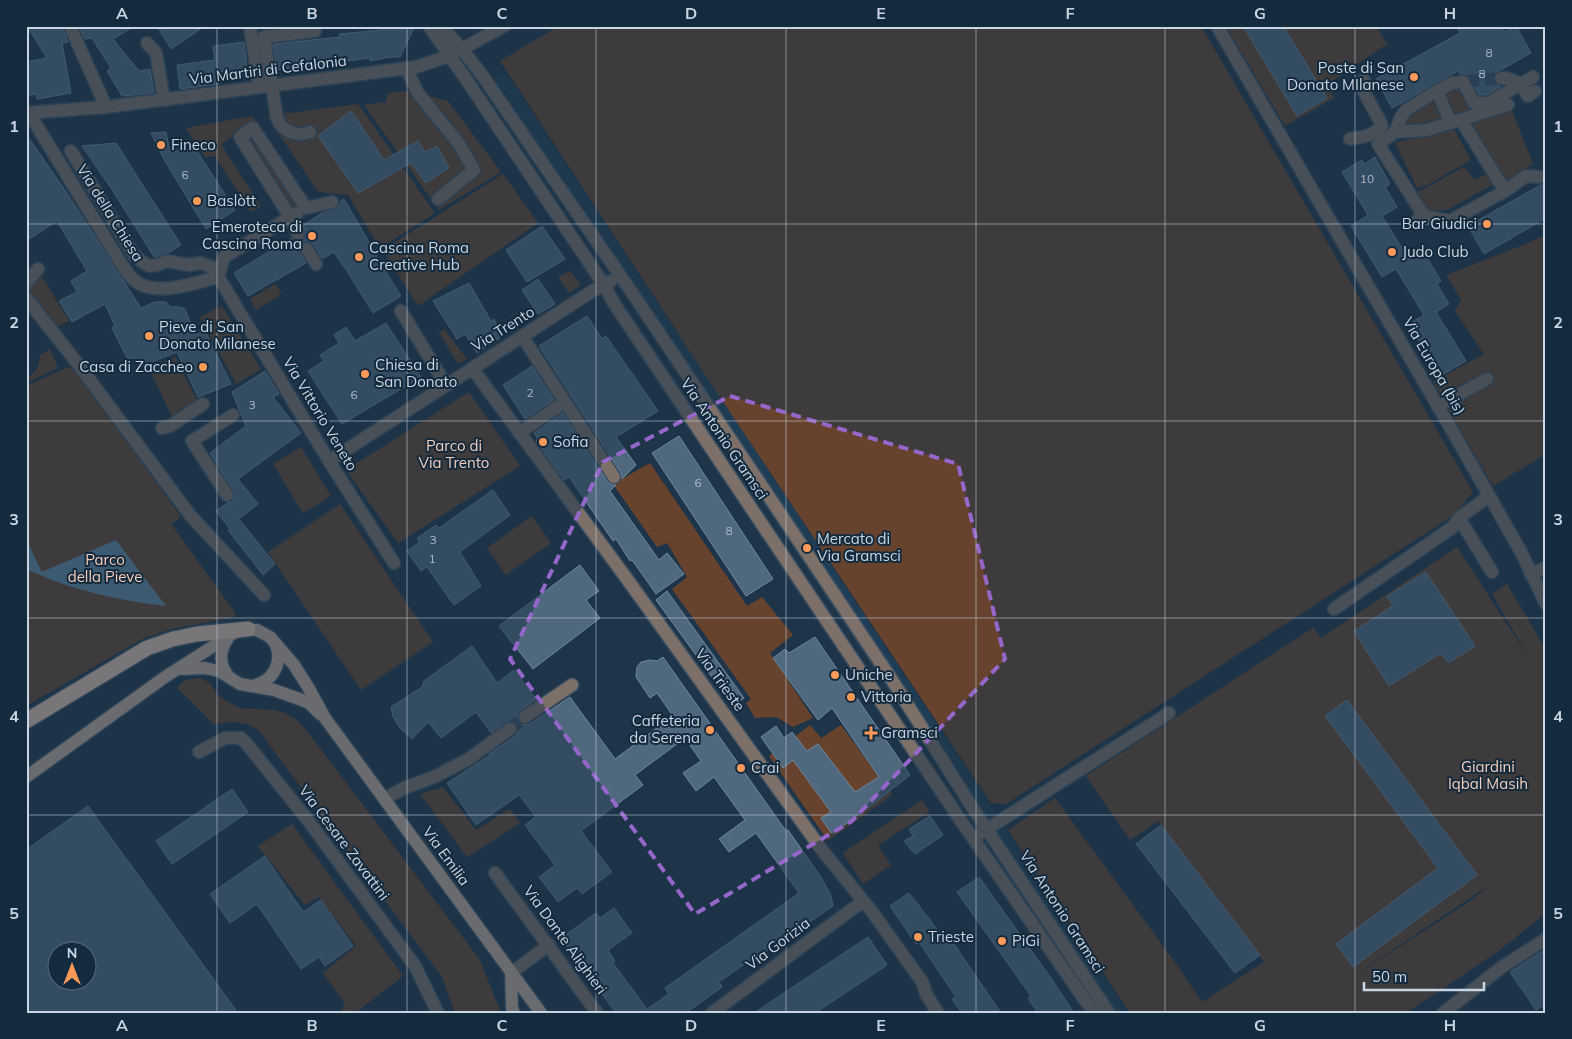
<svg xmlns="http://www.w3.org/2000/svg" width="1572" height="1039" viewBox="0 0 1572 1039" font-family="Mulish,sans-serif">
<rect width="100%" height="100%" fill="#1e3448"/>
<path fill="#203d56" d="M505,72L1128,1013H1104L484,84Z"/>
<g fill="#67432e" fill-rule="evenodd">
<path d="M559,26H1201L1473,492L1454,515L1006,804L991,803L708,379L500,61Z"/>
<path d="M1226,26H1376L1387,44L1328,84L1334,98L1285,126Z"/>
<path d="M1460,86L1478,108L1454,113L1444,95Z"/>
<path d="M400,91L412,92L448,101L501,172L439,210L364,105L386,102L387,94Z"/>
<path d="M1431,100L1444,117L1405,127V115Z"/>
<path d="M358,104L435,213L380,248L348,195L318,192L267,116Z"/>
<path d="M1512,111L1533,164L1505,182L1470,123Z"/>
<path d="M252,116L257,122L221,144L261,207L250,211L215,156L205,157L186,128Z"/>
<path d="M1453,127L1471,160L1427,185L1417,188L1395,143Z"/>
<path d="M254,136L298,202L290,209L245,141Z"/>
<path d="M1464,167L1475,180L1488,173L1494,184L1447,210L1430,211L1416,193Z"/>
<path d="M503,174L538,223L418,306L383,250Z"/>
<path d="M1546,235V454L1493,486L1433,382L1484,354L1455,311L1461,300L1446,275L1526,244Z"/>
<path d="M570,271L581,285L569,293L558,277Z"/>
<path d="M40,273L69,321L56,327L28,290Z"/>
<path d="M275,284L281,292L279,296L256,310L250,299Z"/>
<path d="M222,306L261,369L236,384L200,317Z"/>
<path d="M444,329L467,359L458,364L439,333Z"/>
<path d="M50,349L58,368L26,383V378C37,372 39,367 40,355Z"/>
<path d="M175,357L199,404L172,417L149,368Z"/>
<path d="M68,367L77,373L181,517L171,524L236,614L230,618L171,629L144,638L26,706V386Z"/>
<path d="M469,392L520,466L398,543L346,470Z"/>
<path d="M301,447L331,496L303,513L273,464Z"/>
<path d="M650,463L747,606L762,597L793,635L770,653L813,718L793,727L776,717L755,718L746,703L751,699L672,589L687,577L667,543L657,547L613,484Z"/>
<path d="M340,504L433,642L361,690L268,552Z"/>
<path d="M532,516L551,543L506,575L487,548Z"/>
<path d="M1457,547L1529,658L1492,594L1507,584L1546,650V913L1500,950L1406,1013H1130L1008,830L1055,798L1179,968L1202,1002L1264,962L1158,821L1130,840L1086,776L1313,628L1321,638ZM1486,888L1472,900L1340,985L1485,888Z"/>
<path d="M201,678L211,684L217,694L226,701L240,708L274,710L285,713L297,720L307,731L480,960L501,1013H455L442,977L260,732C246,719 230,722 213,724C202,711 189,700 177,688L185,680Z"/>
<path d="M810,725L821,738L841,725L892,795L828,841L769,756Z"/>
<path d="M443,787L476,830L510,809L520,823L467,857L420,794Z"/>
<path d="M922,800L930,812L878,845L891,865L863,884L843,853Z"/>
<path d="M292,824L403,976L355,1013H340L345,1004L323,973L356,946L319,897L305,905L258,846Z"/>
</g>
<path fill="#6588a7" d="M26,539L42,572L116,540L166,606C116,600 71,590 26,569Z"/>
<g fill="#4f687e" stroke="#6d879e" fill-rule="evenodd">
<path d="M27,26H62L68,42L62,43L71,93L37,99L36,94L26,96V62L47,58Z"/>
<path d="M79,26H134L113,39L139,71L150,69L154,93L122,96L107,71L111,68L92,38L85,39Z"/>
<path d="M157,26H205L171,49Z"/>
<path d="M380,26H415L400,57H389L370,61V58L277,70L273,44L340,37L339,34L382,30Z"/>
<path d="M1243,26H1283L1327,98L1297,116Z"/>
<path d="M1456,26H1502L1505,32L1516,26L1531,53L1495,73L1493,78L1494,82L1501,86L1486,95H1479L1470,78L1466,75L1460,74L1458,71L1392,108L1376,79L1460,33Z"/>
<path d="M244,42L247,69L216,72L218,84L180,89L177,65L215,60L213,46Z"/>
<path d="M351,111L384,160L418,141L425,152L437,146L449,168L426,183L411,163L358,193L318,136Z"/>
<path d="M166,132L170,152L195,148L235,210L206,229L165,161L151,133Z"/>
<path d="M26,134L65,190L141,308L155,302H166L170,307H180L185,309L195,335L205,331L231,384L198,397L177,352L140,367L135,357L128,360L112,328L115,326L105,304L72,322L59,301L77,292L71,281L87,271L57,221L26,241Z"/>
<path d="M116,143L181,245L168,253L154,257L113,191L82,146Z"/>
<path d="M1375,157L1390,184L1385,187L1397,207L1382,216L1408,258L1422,249L1441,281L1437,284L1449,304L1436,312L1466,361L1440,376L1409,324L1424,315L1396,269L1382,277L1351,226L1368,215L1342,172L1362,160L1364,164Z"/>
<path d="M1546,182V218L1484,254L1468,226Z"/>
<path d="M344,199L377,256H376L401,296L373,313L347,271L334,252L322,259L314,244L307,241L302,242L299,249L306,263L248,296L234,273L291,238L297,242L302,241L306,234L303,225L324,212L337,208L340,202Z"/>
<path d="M542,226L565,259L527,282L506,250Z"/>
<path d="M538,279L555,304L538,314L522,290Z"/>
<path d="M469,283L491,321L494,319L503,336L477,353L465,334L457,339L433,301Z"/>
<path d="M587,316L602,339L606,336L658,411L616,437L636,465L622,479L621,473L539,346Z"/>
<path d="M386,323L421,377L342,424L308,371L324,361L320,355L339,343L334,335L346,327L355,341Z"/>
<path d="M532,366L554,400L525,419L503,385Z"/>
<path d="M265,371L279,394L273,397L301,433L238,479L258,504L239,519L275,564L263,575L228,530L230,529L216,511L227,503L232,502L235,494L210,453L246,426L232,392Z"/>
<path d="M563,413L607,481L611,484L616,485L610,491L659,560L667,553L684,574L656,594L632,560L630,561L616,539L613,541L569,477L564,480L536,441L538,439L534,433Z"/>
<path d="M679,436L773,579L746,596L652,453Z"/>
<path d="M493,490L510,515L460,552L481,586L454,605L427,567L421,571L407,551L420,542L417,538L436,525L439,528Z"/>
<path d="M580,565L599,591L586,600L600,618L533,669L499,626Z"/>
<path d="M1426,572L1475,646L1448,663L1441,653L1389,686L1354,631L1393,606L1387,596Z"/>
<path d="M667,591L744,698L733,706L656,600Z"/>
<path d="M815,637L910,775L877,801L832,834L821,818L831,812L793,760L783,768L761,737L776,726L784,738L792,732L807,751L818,744L855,792L879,777L832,708L818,720L773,658L785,649L789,653Z"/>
<path d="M472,646L497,683L514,670L536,699L518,713L517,718L521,724L525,725L530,724L570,697L615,759L673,716L657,693L650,698L636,677L637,667L641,662L650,660L657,661L663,657L786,831L788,830L821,877L831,896L833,906L767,951L766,949L719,982L722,987L686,1013H616L561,938L596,913L600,918L614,908L632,933L608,950L615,961L613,963L647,1009L669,994L665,988L799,893L756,833L729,852L719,839L745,820L714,777L696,791L683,773L701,761L685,738L635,775L643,785L581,831L612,872L582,894L577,888L558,902L539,877L555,865L525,825L536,817L519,795L476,825L447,783L490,755L489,754L515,736L518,729L516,724L509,721L491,733L476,712L441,738L428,722L412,739L400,728L393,717L391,707L422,687L424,681Z"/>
<path d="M1347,700L1477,875L1353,967L1336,944L1438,868L1325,716Z"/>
<path d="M232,789L248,812L172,864L156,841Z"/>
<path d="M88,806L238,1013H26V850ZM58,952H88V982H58Z"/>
<path d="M930,816L943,835L915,854L904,841L913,836L909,829Z"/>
<path d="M1161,825L1260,955L1235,973L1136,844Z"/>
<path d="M265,856L303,912L321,900L353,946L325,966L319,957L301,969L257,904L230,923L210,894Z"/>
<path d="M979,877L1053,981L1074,1013H1038L1028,998L1031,996L957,892Z"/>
<path d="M909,893L950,946L954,944L1001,1013H962L952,999L956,997L919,942L916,944L890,906Z"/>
<path d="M868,937L887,965L815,1013H754Z"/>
<path d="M1546,949V1004L1536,1010L1510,972Z"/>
</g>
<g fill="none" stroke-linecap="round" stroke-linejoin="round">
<g stroke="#384c5f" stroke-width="12" stroke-dasharray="12 6" stroke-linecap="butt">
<path d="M1467,81L1501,78"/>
<path d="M510,729L525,717"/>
</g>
<defs>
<g id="minor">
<path d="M70,26L106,107"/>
<path d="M250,26L259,87"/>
<path d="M429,26L468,82L604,285L615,305L961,821L1094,1013"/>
<path d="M441,26L462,49L482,75L633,294L892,680L974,810L1109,1013"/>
<path d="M1217,26L1453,432L1521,552L1546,604"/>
<path d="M147,43L156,53L164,100"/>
<path d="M406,68L418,93L459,144L474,170L438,199"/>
<path d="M1501,78C1514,78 1521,84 1528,96L1535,91"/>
<path d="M1437,91L1452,83L1463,82L1474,103H1488L1533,77"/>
<path d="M26,113L106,107L416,67L449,56L504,26"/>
<path d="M29,113L122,265C126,270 129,276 134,280C154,298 195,283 218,277"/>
<path d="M310,132C297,137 282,132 277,118L264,37L315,31"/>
<path d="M1395,132L1427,130L1508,105"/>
<path d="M1350,139C1362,137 1375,136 1382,125L1359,83L1364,80"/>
<path d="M71,151L134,255L141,261L149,266L157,265L167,261L189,265L201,263L213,268L329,461L394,563"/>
<path d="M1505,191L1526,176L1540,177"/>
<path d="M1424,216L1378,144L1395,132L1401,117L1406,110L1437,91L1451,123"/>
<path d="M1418,219L1424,216L1450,221L1505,191L1461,120"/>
<path d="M298,234L290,217L240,137L253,128L306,208L332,202"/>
<path d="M307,249L316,264"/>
<path d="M218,277L224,257L297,213"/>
<path d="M26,283L38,269"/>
<path d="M26,298L78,364L190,515L264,595"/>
<path d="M401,311L446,385"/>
<path d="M522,336L614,477"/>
<path d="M472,368L627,579L822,850L873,913L923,983L926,994L938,1013"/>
<path d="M1438,406L1487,379"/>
<path d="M162,428L170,426L203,404"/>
<path d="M519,433L565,402"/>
<path d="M329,461L594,290L611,281"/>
<path d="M227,495L192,441L233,415"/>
<path d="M1489,496L1459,518L1492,572"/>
<path d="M1531,575L1546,567"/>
<path d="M1334,609L1453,527L1459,518"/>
<path d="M525,717L572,685"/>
<path d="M199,752L225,738H241L247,744L310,823L415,966L438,1013"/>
<path d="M384,799L404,788L434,777L467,760L510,729"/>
<path d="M981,833L1169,713"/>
<path d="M495,873L597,1013"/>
<path d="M511,973L549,945"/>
<path d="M712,1013L863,901"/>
<path d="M1443,1013L1502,967L1546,939"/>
</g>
<g id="major">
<path d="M228,638C219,651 219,665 229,677"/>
<path d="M182,669L205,668L219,671L240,684L274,690L302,700L309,703L320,714"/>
<path d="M251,686C273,683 284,662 275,643"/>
<path d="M26,777L165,677L234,633L242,630H257L270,637L294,665L308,687L325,718L541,1013"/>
<path d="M511,973L512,1008L514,1013"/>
</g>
<path id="highway" d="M26,721L147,648L173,639L197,634L248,629"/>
</defs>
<use href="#minor" stroke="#3d5164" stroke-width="15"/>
<use href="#major" stroke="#3d5164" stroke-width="15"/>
<use href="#highway" stroke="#3d5164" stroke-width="18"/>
<use href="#minor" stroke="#7d7068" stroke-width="12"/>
<use href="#major" stroke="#c8ad9d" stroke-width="12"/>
<use href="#highway" stroke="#e6c5b2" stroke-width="15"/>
</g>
<path d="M0 0H1572V1039H0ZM730,396L958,464L1005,659L852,821L695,914L510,659L603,462Z" fill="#1e3448" fill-opacity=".55" fill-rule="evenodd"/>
<path fill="none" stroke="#9667cb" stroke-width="4" stroke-dasharray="10 6" stroke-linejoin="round" d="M730,396L958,464L1005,659L852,821L695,914L510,659L603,462Z"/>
<path fill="none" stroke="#c8d5e2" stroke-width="1" stroke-opacity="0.55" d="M217,26V1013M407,26V1013M596,26V1013M786,26V1013M976,26V1013M1165,26V1013M1355,26V1013M26,224H1546M26,421H1546M26,618H1546M26,815H1546"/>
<g fill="#ff9a5b" stroke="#142a3d" stroke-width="2">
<circle cx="1414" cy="77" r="5"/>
<circle cx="161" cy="145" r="5"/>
<circle cx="197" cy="201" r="5"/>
<circle cx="1487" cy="224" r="5"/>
<circle cx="312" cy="236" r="5"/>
<circle cx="1392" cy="252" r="5"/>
<circle cx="359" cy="257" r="5"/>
<circle cx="149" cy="336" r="5"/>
<circle cx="203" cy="367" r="5"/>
<circle cx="365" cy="374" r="5"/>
<circle cx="543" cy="442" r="5"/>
<circle cx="807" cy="548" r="5"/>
<circle cx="835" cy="675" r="5"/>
<circle cx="851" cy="697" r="5"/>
<circle cx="710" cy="730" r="5"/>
<path d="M868.5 725.5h5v5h5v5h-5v5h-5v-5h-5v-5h5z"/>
<circle cx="741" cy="768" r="5"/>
<circle cx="918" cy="937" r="5"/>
<circle cx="1002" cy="941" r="5"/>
</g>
<g text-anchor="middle" stroke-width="4" stroke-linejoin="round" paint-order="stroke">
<g font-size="12" fill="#aabac9">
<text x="1489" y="57">8</text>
<text x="1482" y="78">8</text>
<text x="185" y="179">6</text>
<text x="1367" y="183">10</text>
<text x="530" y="397">2</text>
<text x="354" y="399">6</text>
<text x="252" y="409">3</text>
<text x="698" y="487">6</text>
<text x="729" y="535">8</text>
<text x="433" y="544">3</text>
<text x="432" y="563">1</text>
</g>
<g font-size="15" fill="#c8d5e2" stroke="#142a3d" text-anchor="start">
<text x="1404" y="73" text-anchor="end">Poste di San<tspan x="1404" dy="17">Donato MIlanese</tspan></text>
<text x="171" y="150">Fineco</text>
<text x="207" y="206">Baslòtt</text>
<text x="1477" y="229" text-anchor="end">Bar Giudici</text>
<text x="302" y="232" text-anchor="end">Emeroteca di<tspan x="302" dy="17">Cascina Roma</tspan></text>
<text x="369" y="253">Cascina Roma<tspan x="369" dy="17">Creative Hub</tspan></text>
<text x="1402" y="257">Judo Club</text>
<text x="159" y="332">Pieve di San<tspan x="159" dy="17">Donato Milanese</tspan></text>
<text x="375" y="370">Chiesa di<tspan x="375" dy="17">San Donato</tspan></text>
<text x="193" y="372" text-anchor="end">Casa di Zaccheo</text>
<text x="553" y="447">Sofia</text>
<text x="817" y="544">Mercato di<tspan x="817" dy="17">Via Gramsci</tspan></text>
<text x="845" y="680">Uniche</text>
<text x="861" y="702">Vittoria</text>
<text x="700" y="726" text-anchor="end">Caffeteria<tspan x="700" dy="17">da Serena</tspan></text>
<text x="881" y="738">Gramsci</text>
<text x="751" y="773">Crai</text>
<text x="928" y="942">Trieste</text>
<text x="1012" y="946">PiGi</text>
</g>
<g font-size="15" fill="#c8d5e2" stroke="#142a3d">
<text transform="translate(268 70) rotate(-7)" y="5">Via Martiri di Cefalonia</text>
<text transform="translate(110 213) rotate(58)" y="5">Via della Chiesa</text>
<text transform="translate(503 329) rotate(-32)" y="5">Via Trento</text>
<text transform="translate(1434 366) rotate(60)" y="5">Via Europa (bis)</text>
<text transform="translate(320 414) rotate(59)" y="5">Via Vittorio Veneto</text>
<text transform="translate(724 439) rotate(56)" y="5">Via Antonio Gramsci</text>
<text transform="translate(720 680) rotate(54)" y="5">Via Trieste</text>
<text transform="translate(344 843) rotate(53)" y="5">Via Cesare Zavattini</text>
<text transform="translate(446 856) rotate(54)" y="5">Via Emilia</text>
<text transform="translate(1062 912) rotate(57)" y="5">Via Antonio Gramsci</text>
<text transform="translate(565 940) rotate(54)" y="5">Via Dante Alighieri</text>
<text transform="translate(778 944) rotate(-37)" y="5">Via Gorizia</text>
</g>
<g font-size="15" fill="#f6ceb7" stroke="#142a3d">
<text x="454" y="451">Parco di<tspan x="454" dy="17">Via Trento</tspan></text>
<text x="105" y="565">Parco<tspan x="105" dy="17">della Pieve</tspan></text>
<text x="1488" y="772">Giardini<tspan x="1488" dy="17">Iqbal Masih</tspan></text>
</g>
</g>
<rect width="1572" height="1039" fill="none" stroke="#142a3d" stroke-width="55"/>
<g transform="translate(72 966)"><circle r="24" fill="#142a3d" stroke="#5c6e7f"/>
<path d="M0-4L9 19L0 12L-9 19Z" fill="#ff9a5b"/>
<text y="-8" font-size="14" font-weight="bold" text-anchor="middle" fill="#c8d5e2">N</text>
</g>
<path d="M1364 982v8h120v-8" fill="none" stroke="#c8d5e2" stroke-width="2.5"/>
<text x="1372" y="982" font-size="15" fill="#c8d5e2" stroke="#142a3d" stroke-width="4" paint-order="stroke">50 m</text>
<rect x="28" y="28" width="1516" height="984" fill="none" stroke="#c8d5e2" stroke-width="2"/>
<g font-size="16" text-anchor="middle" font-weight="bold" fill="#c8d5e2">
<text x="122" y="19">A</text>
<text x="312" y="19">B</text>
<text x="502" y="19">C</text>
<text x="691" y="19">D</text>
<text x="881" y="19">E</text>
<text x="1070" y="19">F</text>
<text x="1260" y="19">G</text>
<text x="1450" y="19">H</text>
<text x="14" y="132">1</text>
<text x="1558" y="132">1</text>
<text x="14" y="328">2</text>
<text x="1558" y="328">2</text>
<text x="14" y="525">3</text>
<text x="1558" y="525">3</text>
<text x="14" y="722">4</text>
<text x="1558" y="722">4</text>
<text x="14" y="919">5</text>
<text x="1558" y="919">5</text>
<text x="122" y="1031">A</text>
<text x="312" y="1031">B</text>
<text x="502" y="1031">C</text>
<text x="691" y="1031">D</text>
<text x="881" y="1031">E</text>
<text x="1070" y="1031">F</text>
<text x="1260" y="1031">G</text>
<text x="1450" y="1031">H</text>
</g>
</svg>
